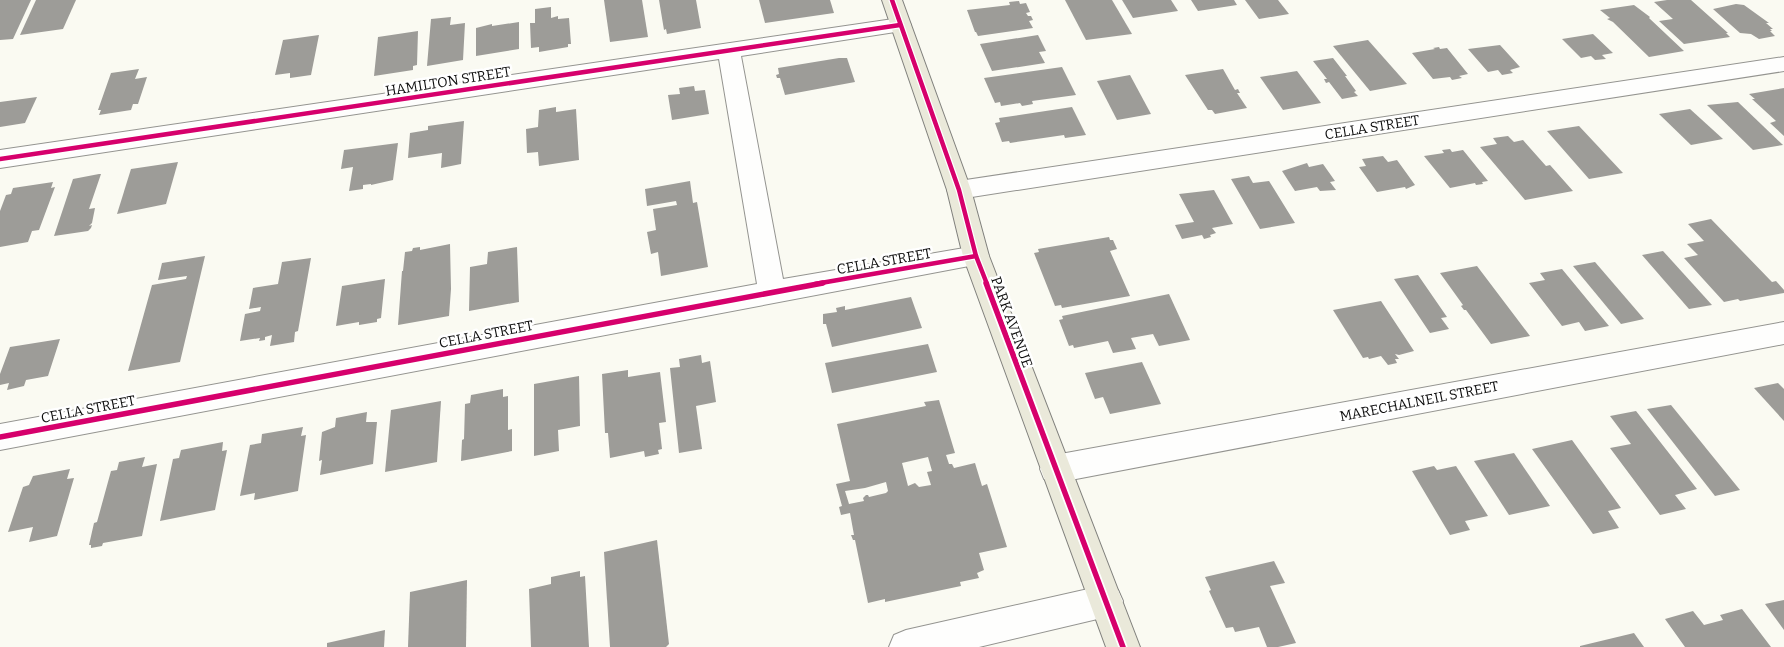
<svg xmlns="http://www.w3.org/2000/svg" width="1784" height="647" viewBox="0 0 1784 647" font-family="Bitter,serif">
<rect width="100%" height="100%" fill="#fafaf2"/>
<g fill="#9d9c98" fill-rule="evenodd">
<path d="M0,0H31L13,39L0,40Z"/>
<path d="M36,0H76L63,29L20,35Z"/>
<path d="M604,0H642L648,37L610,42Z"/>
<path d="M659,0H696L701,28L667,34L666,29L664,30Z"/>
<path d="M759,0H830L834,13L765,23Z"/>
<path d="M1065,0H1112L1132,34L1086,40Z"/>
<path d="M1122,0H1171L1178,11L1133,18Z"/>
<path d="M1191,0H1234L1237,5L1198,11Z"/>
<path d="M1245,0H1278L1289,14L1259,19Z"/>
<path d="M1667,0H1691L1728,33H1726L1730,37L1684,44L1659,21L1673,19L1654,2Z"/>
<path d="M1019,1L1020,4L1026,3L1030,12L1026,13L1028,16H1031L1033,20L1029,21L1033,28L978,36L976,32H975L967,10L1010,5L1009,2Z"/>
<path d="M1736,4L1744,5L1769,23H1766L1773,29H1770L1772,31H1770L1775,36L1759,39L1751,34L1740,33L1713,9Z"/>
<path d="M1634,5L1650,17L1649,18L1684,51L1649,57L1613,22L1607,19L1610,18L1600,10Z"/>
<path d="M551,7V18L558,16V19L569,18L571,44H568V47L539,52V47L531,48L530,23H535V9Z"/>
<path d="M451,17L450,25L465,23L463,60L427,66L431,19Z"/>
<path d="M519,22V49L476,56V28L492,24V26Z"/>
<path d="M418,31L417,65L413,66V70L374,76L378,37Z"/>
<path d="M1593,34L1613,53L1602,55L1606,59L1595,60L1591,56L1581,58L1562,39Z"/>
<path d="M319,35L311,75L290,78V73L275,75L283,40Z"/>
<path d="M1038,35L1046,51L1039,52L1045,63L992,71L980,44Z"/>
<path d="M1368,40L1407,84L1370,91L1333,46Z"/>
<path d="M1500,45L1520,67L1510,70L1513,73L1502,75L1498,70L1488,72L1468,49Z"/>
<path d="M1439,47L1440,49L1447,48L1468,74L1459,76L1462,78L1452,80L1450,77L1433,79L1412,53L1435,49L1433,48Z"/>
<path d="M839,58H847L855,82L785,95L780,78H777L776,75L779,74L778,68Z"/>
<path d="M1333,58L1347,76H1345L1356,91L1354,92L1358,96L1342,99L1329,82L1326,83L1324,79H1327L1313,61Z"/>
<path d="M1062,67L1076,95L1032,101L1033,104L1022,106L1020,103L1001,106L1000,102L995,103L984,78Z"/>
<path d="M139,69L135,79L147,77L138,104H133L131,110L99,115L101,110H98L111,73Z"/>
<path d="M1223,69L1235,90L1238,89L1240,93H1237L1247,108L1215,114L1212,110H1208L1185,75Z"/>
<path d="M1297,71L1321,103L1283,110L1260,77Z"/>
<path d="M1130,75L1151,114L1117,120L1097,81Z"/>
<path d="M694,86L695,91L705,90L709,114L672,120L668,95L680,94L679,88Z"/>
<path d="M1784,88V136L1770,123L1776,121L1752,99H1755L1749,94Z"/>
<path d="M37,97L25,123L0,127V102Z"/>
<path d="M1738,102L1783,145L1753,150L1707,105Z"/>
<path d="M556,107V112L576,109L579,160L539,166L538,152L527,153L526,129L538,127L539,110Z"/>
<path d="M1072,107L1086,135L1065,138L1064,135L1010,143L1009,141L1002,142L995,123L1000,122L999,118Z"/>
<path d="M1690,109L1723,139L1691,145L1659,114Z"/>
<path d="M464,121L461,164L441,168L442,153L408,158L410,133L428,130V126Z"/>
<path d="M1579,126L1623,173L1589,179L1547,131Z"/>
<path d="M1508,136L1514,142L1523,140L1546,166L1550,165L1573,191L1525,200L1480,147L1497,144L1493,138Z"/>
<path d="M398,143L393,180L371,185V184L363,185V189L349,191L353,167L341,169L344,150Z"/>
<path d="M1450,149L1452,152L1463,150L1488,181L1482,182L1483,184L1476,185L1475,183L1450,188L1424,156L1444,153L1442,150Z"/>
<path d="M1383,156L1388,162L1397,160L1415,185L1406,189L1405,187L1377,192L1359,167L1366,166L1362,159Z"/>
<path d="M178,162L166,204L117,214L131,169Z"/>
<path d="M1307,163L1309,167L1323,164L1335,181L1330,182L1336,190L1320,191L1317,187L1295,191L1282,171Z"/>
<path d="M99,174H101L89,209L95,208L92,223L89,226L92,225L91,228L88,231L54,236L73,179Z"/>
<path d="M1249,176L1253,183L1269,181L1295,223L1260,229L1231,179Z"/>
<path d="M690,181L693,203L697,202L708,267L661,276L658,252L651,254L647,232L656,230L653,209L677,205L676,201L647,206L645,189Z"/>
<path d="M53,182L51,188L55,187L39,230L32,231L28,242L0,247V211L6,195L11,194L13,188Z"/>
<path d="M1214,190L1233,224L1212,228L1216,233L1210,235L1211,237L1204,239L1202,235L1182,239L1175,225L1194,222L1179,194Z"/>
<path d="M1711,219L1772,282L1776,281L1784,290V293L1740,301L1738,299L1724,302L1684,258L1698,255L1687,244L1704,241L1688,224Z"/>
<path d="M1109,237L1110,240H1113L1117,249L1110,251L1130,296L1062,308L1061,305L1055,306L1034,253L1039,252L1038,249Z"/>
<path d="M450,244L451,289L449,316L398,325L402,271H403L405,252L412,251L413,248L420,247V250Z"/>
<path d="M517,247L519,302L469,311L470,267L487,264L488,252Z"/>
<path d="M1663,251L1712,305L1689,309L1642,255Z"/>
<path d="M205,256L180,362L128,371L152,285L186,279L187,276L158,280L162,263Z"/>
<path d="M311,258L298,331L295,332L294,342L270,346L272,335L265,337V340L259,341L260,338L240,341L245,314L260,311L261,307L249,309L253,288L278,284L282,262Z"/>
<path d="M1595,262L1644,319L1621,324L1573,266Z"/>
<path d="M1477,266L1530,336L1491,344L1466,310H1464L1461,306L1463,305L1440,273Z"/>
<path d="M1562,269L1609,326L1585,331L1579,322L1562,326L1529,283L1545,280L1540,273Z"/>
<path d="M1418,275L1447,317L1441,318L1449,329L1430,333L1394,279Z"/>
<path d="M385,279L381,318L377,319V322L359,325V322L336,326L342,286Z"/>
<path d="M1169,294L1190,340L1159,346L1153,334L1131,338L1136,349L1113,353L1108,341L1074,348L1073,345L1069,346L1059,320L1063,319L1062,316Z"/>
<path d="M911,297L922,328L832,347L826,324H823V314L837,312L836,308L845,306V310Z"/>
<path d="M1381,301L1414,351L1399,355L1395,354L1399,359H1395L1397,363L1388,365L1381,356L1369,359L1368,357L1363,358L1333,310Z"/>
<path d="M60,339L48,376L26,380L24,386L7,390L9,383L0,385V374L10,347Z"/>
<path d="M928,344L937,372L832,393L825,363Z"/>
<path d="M701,355L702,363L710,361L716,402L696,406L702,449L679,453L670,368L680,367L679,359Z"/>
<path d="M1142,362L1161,404L1110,414L1103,397L1095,399L1085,373Z"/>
<path d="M628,370V377L660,372L666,422L659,423L662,449L658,450L659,454L645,457L644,451L610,458L608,433H605L602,374Z"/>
<path d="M579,376L580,426L558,430L559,451L534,456V384Z"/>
<path d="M1778,383L1784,389V421L1754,388Z"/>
<path d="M503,389V397L508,396V430L512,429V451L461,461L462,440L464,439L465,404L470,403L471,395Z"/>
<path d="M939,400L955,453L946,455L949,464H952L954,468L975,463L982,486L987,484L1007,547L979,553L984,570L977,573L979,578L960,582L961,586L885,602V599L868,603L855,540H853L851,535H854L850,513L841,515L839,507L842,506L836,484L850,481L837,424L926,406L924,402ZM928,457L932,471L927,472L931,485L919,487L915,483L908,486L902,463ZM886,482L888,491L886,493L869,497L868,495H866L863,498L864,501L849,504L845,491L865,488Z"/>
<path d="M441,401L437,462L385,472L391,410Z"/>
<path d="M1671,405L1740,490L1715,496L1647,409Z"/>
<path d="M1636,411L1697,489L1675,495L1686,509L1660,515L1610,448L1631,444L1610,416Z"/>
<path d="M367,412L366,422H377L373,464L320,475L322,460L319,461L322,432L335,427L336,418Z"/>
<path d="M303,427L301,436L306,435L298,491L254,500L255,493L240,496L250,445L261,443L262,434Z"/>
<path d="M1572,440L1621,508L1608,511L1619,528L1593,534L1532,449Z"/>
<path d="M223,442L222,451L227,450L215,510L160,521L173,459L179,458L181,450Z"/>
<path d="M1514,453L1550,506L1509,515L1474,461Z"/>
<path d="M145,457L142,467L157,464L142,536L103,543L102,546L91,548V545H89L94,523L97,522L111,471L117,470L119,462Z"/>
<path d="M1434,466L1437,470L1456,466L1488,516L1465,521L1470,530L1450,535L1412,471Z"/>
<path d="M70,469L67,479L74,478L57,536L29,542L33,527L8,532L23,487L29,485L33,476Z"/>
<path d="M657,540L669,644L666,647H610L604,552Z"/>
<path d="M1274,561L1285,583L1270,586L1296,643L1278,647H1267L1259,627L1235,632L1233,627L1226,628L1209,591L1211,590L1205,577Z"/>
<path d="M580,571V577L585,576L589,647H531L529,589L551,584V577Z"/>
<path d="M467,580L466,647H408L410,592Z"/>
<path d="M1784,600V630L1765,604Z"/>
<path d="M1742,609L1771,647H1685L1665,619L1693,611L1704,625L1723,620L1720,615Z"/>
<path d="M385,630L384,647H327V643Z"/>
<path d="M1634,633L1644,647H1580V646Z"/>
</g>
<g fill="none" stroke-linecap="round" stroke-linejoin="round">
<defs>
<g id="minor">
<path d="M900,18L908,20L911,25L908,30L741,56L783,279L976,246L985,249L989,256L985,263L0,450V424L757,284L719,59L0,168V150Z"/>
<path d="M1784,57V71L959,199L950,196L947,190L950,184L959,181Z"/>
<path d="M1784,322V344L1055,483L1044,479L1040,469L1044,459L1055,455Z"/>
<path d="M1106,585L1118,590L1123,601L1118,612L1106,617L979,647H889L894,635L906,630Z"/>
</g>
<path id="major" d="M882,0H902L971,190L989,256L1140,647H1106L963,256L947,190Z"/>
</defs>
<use href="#minor" stroke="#949490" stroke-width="2"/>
<use href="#major" stroke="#81817d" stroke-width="2"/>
<use href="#minor" fill="#fefefd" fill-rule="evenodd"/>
<use href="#major" fill="#eae9da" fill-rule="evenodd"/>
<defs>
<g id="cycleway-far1">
<path d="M892,0L959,190L976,256L987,284"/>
<path d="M0,159L900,25"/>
<path d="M815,284L976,256"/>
</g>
<g id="cycleway">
<path d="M986,283L1123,647"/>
<path d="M0,437L823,283"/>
</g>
</defs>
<use href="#cycleway-far1" stroke="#fff" stroke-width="7"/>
<use href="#cycleway" stroke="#fff" stroke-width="9"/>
<use href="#cycleway-far1" stroke="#d6006c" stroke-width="4.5"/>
<use href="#cycleway" stroke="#d6006c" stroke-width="5.5"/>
</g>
<g text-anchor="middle" stroke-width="5" stroke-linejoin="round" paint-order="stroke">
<g font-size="14" fill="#0d0d0d" stroke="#fff">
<text transform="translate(448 81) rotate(-9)" y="5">HAMILTON STREET</text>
<text transform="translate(1372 127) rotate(-9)" y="5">CELLA STREET</text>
<text transform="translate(884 261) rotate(-10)" y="5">CELLA STREET</text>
<text transform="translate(1012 322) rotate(70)" y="5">PARK AVENUE</text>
<text transform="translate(486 334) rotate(-11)" y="5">CELLA STREET</text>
<text transform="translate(1419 401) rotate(-11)" y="5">MARECHALNEIL STREET</text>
<text transform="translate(88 409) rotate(-11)" y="5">CELLA STREET</text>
</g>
</g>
</svg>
